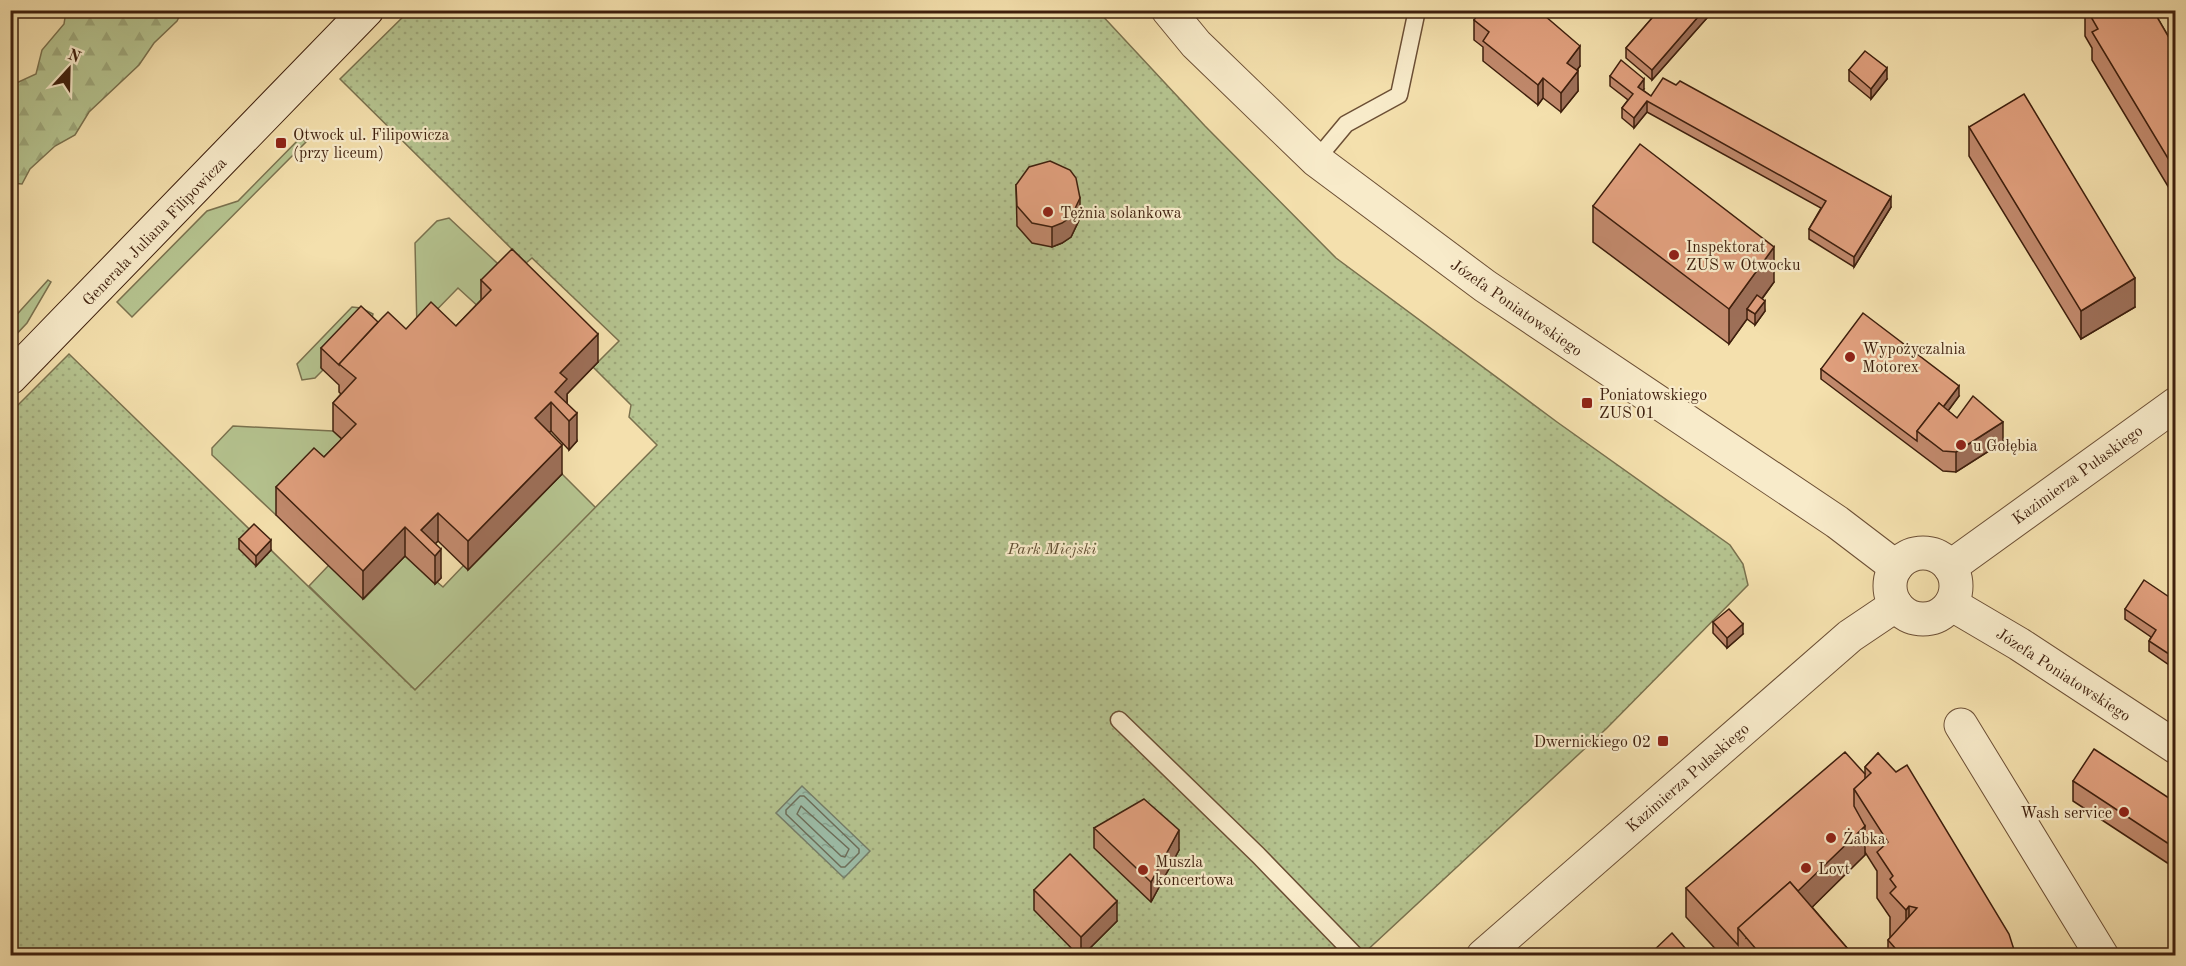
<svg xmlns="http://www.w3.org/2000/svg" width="2186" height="966" viewBox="0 0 2186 966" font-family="'Old Standard TT',serif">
<defs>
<pattern id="forest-firs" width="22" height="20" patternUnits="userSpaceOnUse" patternTransform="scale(1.5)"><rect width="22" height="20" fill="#b5c38f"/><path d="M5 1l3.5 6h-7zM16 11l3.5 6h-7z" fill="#9da77a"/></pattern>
<pattern id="park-dots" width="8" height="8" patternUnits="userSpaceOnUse" patternTransform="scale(1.5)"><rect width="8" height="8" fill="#b5c38f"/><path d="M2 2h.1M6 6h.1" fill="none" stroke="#9da77a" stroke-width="1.8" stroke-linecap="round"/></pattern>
<pattern id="water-ripples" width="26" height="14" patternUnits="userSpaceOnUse" patternTransform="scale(1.5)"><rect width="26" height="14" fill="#9cbda8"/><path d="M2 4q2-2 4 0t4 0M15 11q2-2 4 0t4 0" fill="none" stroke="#87a28f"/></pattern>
</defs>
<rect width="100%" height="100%" fill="#f4e0ad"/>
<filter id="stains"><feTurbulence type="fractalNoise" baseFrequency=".00333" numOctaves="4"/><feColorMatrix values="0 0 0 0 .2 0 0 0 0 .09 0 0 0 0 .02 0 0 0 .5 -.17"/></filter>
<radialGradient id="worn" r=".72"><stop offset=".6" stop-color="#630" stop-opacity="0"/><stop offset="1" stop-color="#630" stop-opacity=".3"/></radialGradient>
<g fill="#b5c38f" stroke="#7a714e" stroke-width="1.5">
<path d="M301,137L306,142L132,317L117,302L207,211L238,201Z"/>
<path d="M449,218L512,277L481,309L458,288L417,330L415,243L437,221Z"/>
<path d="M48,280L51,282L27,323L11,340V321Z"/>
<path d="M352,307L361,308L373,314L372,318L321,367L323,370L315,378L302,380L297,364Z"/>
<path d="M233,426L333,431L356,453L276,515L212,455V448Z"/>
<path d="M562,474L596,508L415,690L309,586L329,565L364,599L405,556L435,584L437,582L443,587L464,565L468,569Z"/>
</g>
<path fill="url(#forest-firs)" stroke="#7a714e" stroke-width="1.5" d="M66,11H182L177,21L154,43L139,65L89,112L75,135L55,146L30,169L22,184L11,183V92L14,84L36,74L42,50L64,24Z"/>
<path fill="url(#park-dots)" stroke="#7a714e" stroke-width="1.5" d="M409,11H1098L1205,126L1336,258L1557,422L1730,545L1743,564L1748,585L1606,729L1362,955L11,956V412L69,354L415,690L657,445L629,417L631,405L593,367L619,341L532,258L526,263L340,79Z"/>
<path fill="url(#water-ripples)" stroke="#767e6a" stroke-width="1.5" d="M802,786L870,851L844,878L776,813Z"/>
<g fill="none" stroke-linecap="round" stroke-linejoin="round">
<g stroke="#6d6e5a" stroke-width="1.5">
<path d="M800,796H804L859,849V853L845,867H841L786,814V810Z"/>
<path d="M801,806L849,849L845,857L841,856L797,814Z"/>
</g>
<defs>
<g id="service">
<path d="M1316,160L1346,124L1399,95L1417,10"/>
<path d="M1119,720L1258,855L1356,956"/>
</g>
<g id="minor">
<path d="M1950,567L2176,404"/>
<path d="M1961,725L2102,956"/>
<path d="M1483,956L1850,636L1896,605"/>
</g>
<g id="tertiary">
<path d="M1168,10L1196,44L1316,160L1485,286L1837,522L1896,567"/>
<circle cx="1923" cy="586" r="33"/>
<path d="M1951,604L2019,644L2176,747"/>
</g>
<path id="secondary" d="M10,378L367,10"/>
</defs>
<use href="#service" stroke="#6c4f35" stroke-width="19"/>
<use href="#minor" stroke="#6c4f35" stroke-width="35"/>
<use href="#tertiary" stroke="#6c4f35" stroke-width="35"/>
<use href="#secondary" stroke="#3e1f0d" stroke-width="35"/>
<use href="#service" stroke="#f8ebca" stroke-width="16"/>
<use href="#minor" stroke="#f8ebca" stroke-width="33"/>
<use href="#tertiary" stroke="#f8ebca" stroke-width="33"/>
<use href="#secondary" stroke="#f8ebca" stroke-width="33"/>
</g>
<g fill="#c1896c" stroke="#3e1f0d" stroke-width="1.5">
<path d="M1659,10H1714L1652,80L1626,58V48Z"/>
<path d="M2085,10H2153L2175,48V198L2092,60V48L2085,36Z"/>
<path d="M1474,20L1580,66L1577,70L1578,91L1561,112L1543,98L1538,105L1483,61V47L1474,40Z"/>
<path d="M1849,70L1887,79L1871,99L1849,81Z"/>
<path d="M1610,76L1644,89L1643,90L1651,96L1891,207L1854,267L1809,239V229L1821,208L1647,112L1634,128L1622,118V108L1628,100L1610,86Z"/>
<path d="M1969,127L2135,307L2081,339L1969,156Z"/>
<path d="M1016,185L1080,218L1071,237L1062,243L1052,247L1032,243L1017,226Z"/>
<path d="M1593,206L1774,282L1762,299L1765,311L1755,325L1747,319L1729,344L1593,242Z"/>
<path d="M481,280L598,362L567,394V404L577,441L569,450L551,431L549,432L562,474L468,570L438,541L435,544L441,578L435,584L405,556L363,599L276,515V487L324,457L342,439L333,431V403L341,394L339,392V385L321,368V348L378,322L406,329L456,326L481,300Z"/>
<path d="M1821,369L1959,396L1948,411L1957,418L2003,442L1956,472L1943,471L1821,379Z"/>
<path d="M239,539L271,550L256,566L239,549Z"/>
<path d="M2125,609L2175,612L2174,614L2175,615V669L2149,651V641L2151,637L2125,619Z"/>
<path d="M1713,622L1743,634L1727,648L1713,633Z"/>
<path d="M1878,753L2016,956H1888V940L1890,938V917L1877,898V871L1865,852V855L1812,907L1854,956H1722L1686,917V888L1865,774V767Z"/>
<path d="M2073,781L2175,802V868L2073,801Z"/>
<path d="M1094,828L1179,850L1151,902L1094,848Z"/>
<path d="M1034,890L1117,921L1082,956H1079L1034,910Z"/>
</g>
<g fill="#9d6f58" stroke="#3e1f0d" stroke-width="1.5">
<path d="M1704,10H1714L1652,80V70Z"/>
<path d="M1580,46V66L1567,83V63Z"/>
<path d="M1887,68V79L1871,99V89Z"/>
<path d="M1578,71V91L1561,112V93Z"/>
<path d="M1543,78V98L1538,105V85Z"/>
<path d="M1644,79V89L1638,97V87Z"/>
<path d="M1647,101V112L1634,128V118Z"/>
<path d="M1891,197V207L1854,267V257Z"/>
<path d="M1080,198V218L1071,237L1062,243L1052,247V227Z"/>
<path d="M1774,247V282L1752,312L1747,309V319L1729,344V309Z"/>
<path d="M2135,278V307L2081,339V311Z"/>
<path d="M1765,301V311L1755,325V314Z"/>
<path d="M598,334V362L567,394V408L555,392L560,373Z"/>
<path d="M1959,386V396L1927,439L1922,435Z"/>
<path d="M551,402V431L535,446V418Z"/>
<path d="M577,413V441L569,450V421Z"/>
<path d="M2003,422V442L1956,472V452Z"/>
<path d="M562,445V474L468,570V541Z"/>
<path d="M438,513V541L429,550L421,530Z"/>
<path d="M405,527V556L363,599V571Z"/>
<path d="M271,540V550L256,566V556Z"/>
<path d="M441,549V578L435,584V556Z"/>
<path d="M2175,601V612L2169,621V611Z"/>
<path d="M1743,624V634L1727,648V638Z"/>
<path d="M1865,826V855L1791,928L1747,938Z"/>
<path d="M1179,830V850L1151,902V882Z"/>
<path d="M1117,901V921L1082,956H1081V937Z"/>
<path d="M1909,906V952L1906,955V910Z"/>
</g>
<g fill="#e09f7d" stroke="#3e1f0d" stroke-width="1.5">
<path d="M1481,10H1538L1580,46L1567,63L1578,71L1561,93L1543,78L1538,85L1483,41L1489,32L1474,20Z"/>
<path d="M1659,10H1704L1652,70L1626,48Z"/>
<path d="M2087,10H2153L2175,48V170L2092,32L2098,29Z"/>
<path d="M1865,51L1887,68L1871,89L1849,70Z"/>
<path d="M1621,60L1644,79L1638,87L1651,96L1663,78L1676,85L1680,81L1891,197L1854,257L1809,229L1826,201L1647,101L1634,118L1622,108L1633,94L1610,76Z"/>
<path d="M2024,94L2135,278L2081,311L1969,127Z"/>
<path d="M1640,144L1774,247L1729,309L1593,206Z"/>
<path d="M1050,161L1070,170L1076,178L1080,198L1071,217L1062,223L1052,227L1032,223L1017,206L1016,185L1029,167Z"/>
<path d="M512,249L598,334L560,373L567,379L555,392L577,413L569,421L551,402L535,418L562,445L468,541L438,513L421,530L441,549L435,556L405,527L363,571L276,487L314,448L324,457L356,424L333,403L356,378L339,364L382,318L388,312L406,329L431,302L456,326L491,290L481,280Z"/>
<path d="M1757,295L1765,301L1755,314L1747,309Z"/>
<path d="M361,306L378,322L339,364V365L321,348Z"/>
<path d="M1863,313L1959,386L1943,407L1939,403L1917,431V441L1821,369Z"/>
<path d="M1973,396L2003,422L1956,452L1943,451L1917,431L1939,403L1957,418Z"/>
<path d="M254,524L271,540L256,556L239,539Z"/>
<path d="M2144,580L2175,601L2169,611L2175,615V658L2149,641L2156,630L2125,609Z"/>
<path d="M1729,609L1743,624L1727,638L1713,622Z"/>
<path d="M2094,749L2175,802V848L2073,781Z"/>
<path d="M1845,752L1865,774V779L1854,789V806L1865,826L1798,891L1790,882L1738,928V945L1686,888Z"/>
<path d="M1878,753L1896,772L1907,765L2009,934L2016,956H1902L1888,940L1917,908L1909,906L1906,910L1890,893L1896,887L1890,879L1893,876L1877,852L1888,842L1854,789L1871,773L1865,767Z"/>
<path d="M1144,799L1179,830L1151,882L1094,828Z"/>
<path d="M1070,854L1117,901L1081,937L1034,890Z"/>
<path d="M1790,882L1854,956H1762L1738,928Z"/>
<path d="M1672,933L1692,956H1648Z"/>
</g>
<g fill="#8f2418" stroke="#f8ebca" stroke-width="2">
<rect x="275" y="137" width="12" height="12" rx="3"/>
<circle cx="1048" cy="212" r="6"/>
<circle cx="1674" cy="255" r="6"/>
<circle cx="1850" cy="357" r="6"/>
<rect x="1581" y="397" width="12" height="12" rx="3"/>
<circle cx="1961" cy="445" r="6"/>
<rect x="1657" y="735" width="12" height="12" rx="3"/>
<circle cx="2124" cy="812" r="6"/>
<circle cx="1831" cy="838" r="6"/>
<circle cx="1806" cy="868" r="6"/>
<circle cx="1143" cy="870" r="6"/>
</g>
<g text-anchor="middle" stroke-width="4.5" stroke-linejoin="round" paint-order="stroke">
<g font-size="16" fill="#3e1f0d" stroke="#f8ebca" text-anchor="start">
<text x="293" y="140">Otwock ul. Filipowicza<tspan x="293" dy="18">(przy liceum)</tspan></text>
<text x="1060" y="218">Tężnia solankowa</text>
<text x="1686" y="252">Inspektorat<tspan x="1686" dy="18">ZUS w Otwocku</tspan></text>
<text x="1862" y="354">Wypożyczalnia<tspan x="1862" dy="18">Motorex</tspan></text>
<text x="1599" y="400">Poniatowskiego<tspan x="1599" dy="18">ZUS 01</tspan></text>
<text x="1973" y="451">u Gołębia</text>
<text x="1651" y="747" text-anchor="end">Dwernickiego 02</text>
<text x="2112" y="818" text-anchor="end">Wash service</text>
<text x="1843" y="844">Żabka</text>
<text x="1155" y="867">Muszla<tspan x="1155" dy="18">koncertowa</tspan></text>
<text x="1818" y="874">Lovt</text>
</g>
<g font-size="16" fill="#3e1f0d" stroke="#f8ebca">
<text transform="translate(154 231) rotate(-46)" y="6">Generała Juliana Filipowicza</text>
<text transform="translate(1517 307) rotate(35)" y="6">Józefa Poniatowskiego</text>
<text transform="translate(2077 474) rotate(-36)" y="6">Kazimierza Pułaskiego</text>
<text transform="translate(2064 674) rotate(33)" y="6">Józefa Poniatowskiego</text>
<text transform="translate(1687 777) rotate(-41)" y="6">Kazimierza Pułaskiego</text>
</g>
<g font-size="16" font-style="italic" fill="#625034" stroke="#f8ebca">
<text x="1052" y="554">Park Miejski</text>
</g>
</g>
<rect width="2186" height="966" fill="none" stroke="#f4e0ad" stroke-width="36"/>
<rect x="12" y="12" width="2162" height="942" fill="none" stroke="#3e1f0d" stroke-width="3"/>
<rect x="18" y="18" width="2150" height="930" fill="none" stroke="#3e1f0d" stroke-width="1.5"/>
<g transform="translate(69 69) rotate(22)" stroke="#f8ebca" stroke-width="4.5" paint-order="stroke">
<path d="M0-4.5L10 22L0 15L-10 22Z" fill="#3e1f0d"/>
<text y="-9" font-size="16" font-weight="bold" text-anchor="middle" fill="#3e1f0d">N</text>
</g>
<rect width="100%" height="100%" filter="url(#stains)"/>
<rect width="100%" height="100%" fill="url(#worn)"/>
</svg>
